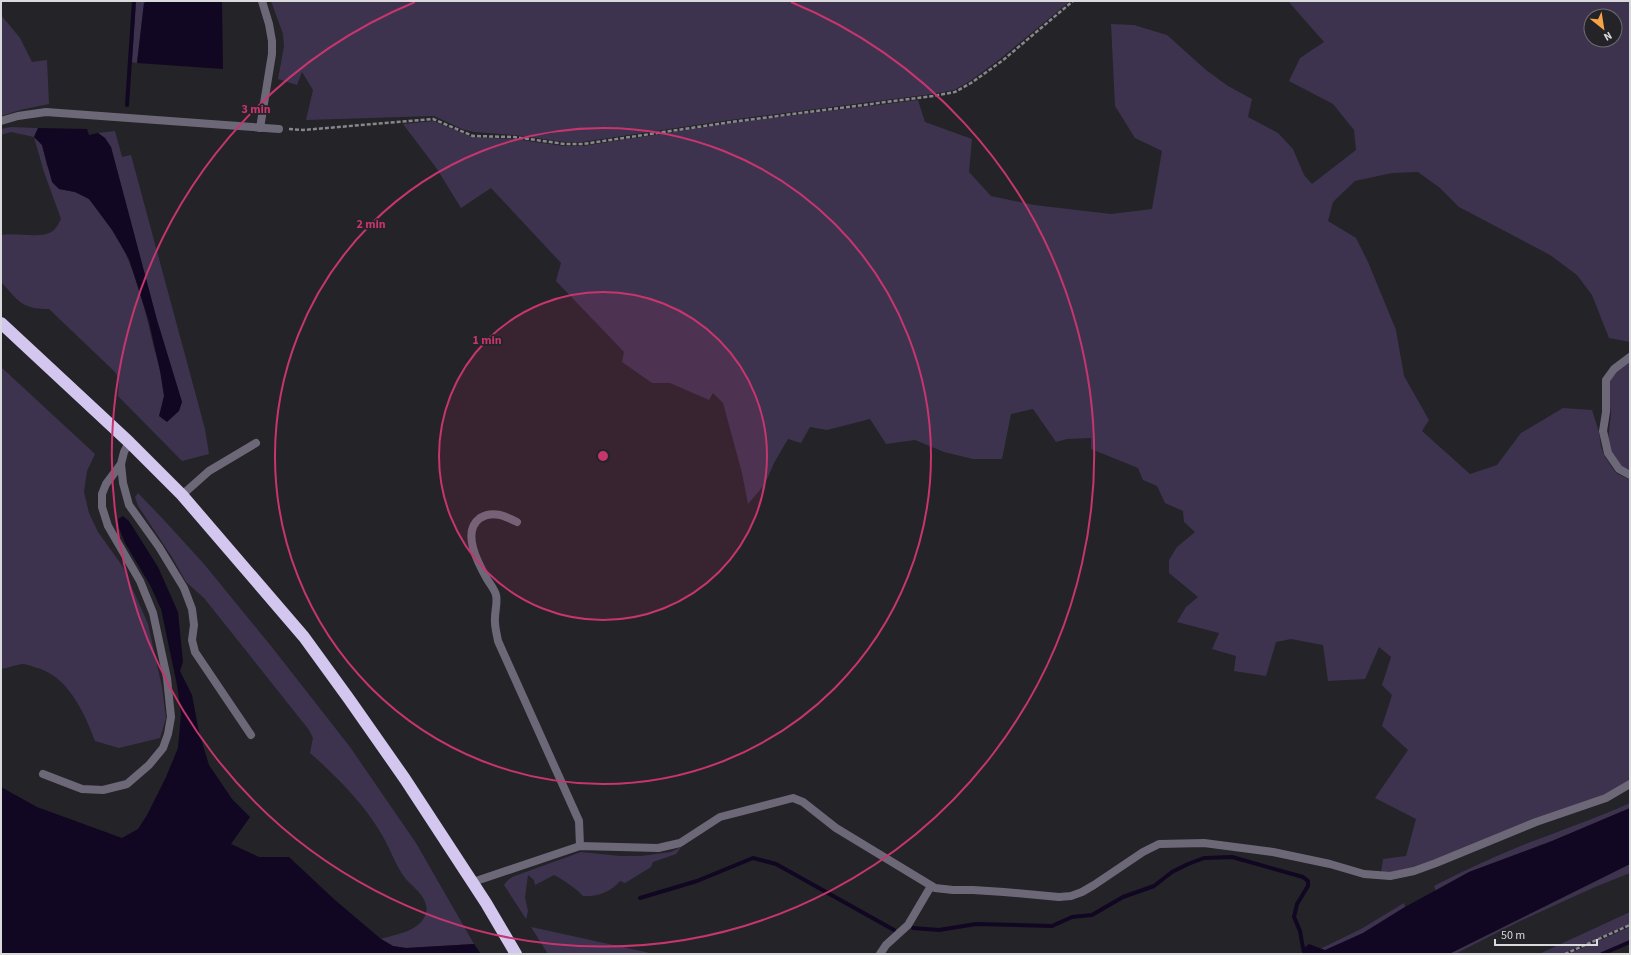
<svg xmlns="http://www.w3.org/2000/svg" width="1631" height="955" viewBox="0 0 1631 955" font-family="'Source Sans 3',sans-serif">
<rect width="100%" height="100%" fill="#242328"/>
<g fill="#3d334f" fill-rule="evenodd">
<path d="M136,1H147L144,3L137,63L132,62Z"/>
<path d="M271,1H1070L1000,59L970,81L954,90L932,94L730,120L582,142H565L514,135L474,132L462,129L434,116L306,120L313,90L302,72L297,85L278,79L284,46L283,34Z"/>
<path d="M1288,1H1630V342L1609,338L1592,295L1577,275L1550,255L1459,207L1440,188L1418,172L1392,173L1355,181L1333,202L1328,221L1356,238L1368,262L1396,330L1404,376L1429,420L1422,431L1470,474L1497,465L1521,433L1563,408L1592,410L1599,432L1601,447L1605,457L1616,473L1630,480V782L1605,796L1413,868L1390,873H1381L1383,859L1406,856L1416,819L1375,798L1408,750L1382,726L1392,695L1382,685L1391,657L1379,647L1365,679L1328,681L1323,645L1291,639L1276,642L1266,676L1234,671L1236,656L1212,649L1219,633L1177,622L1186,607L1198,597L1169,573V560L1177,547L1195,532L1184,522L1183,511L1165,503L1157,486L1143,480L1138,468L1091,449V438L1067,439L1056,442L1033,409L1011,414L1002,459H973L944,452L915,440L886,444L870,419L827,430L810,427L801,443L788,439L774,463L765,484L748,504L742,473L723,403L713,393L709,400L670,383H652L622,362L624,352L556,281L561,263L491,188L461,208L437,169L403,124L433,121L472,137L514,139L564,146H583L731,123L918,100L925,122L972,139L969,172L991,196L1034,205L1111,214L1152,209L1162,151L1135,138L1115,106L1111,24L1134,25L1167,35L1206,70L1228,86L1252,99L1248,117L1278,133L1293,149L1304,175L1312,184L1356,150L1354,130L1333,104L1289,81L1300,58L1324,42ZM1591,16H1615V40H1591Z"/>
<path d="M1,15L20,38L32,62L47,60L49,104L20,110L1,116Z"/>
<path d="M11,127L38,128L34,137L42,145L47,166L60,189C70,191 83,193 91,201C127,237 142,295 153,344C157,360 164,378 164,395C164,401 161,409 160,415L182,402L157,320L111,147L105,138L98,133L115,131L122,157L131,155L205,429L209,454L182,461L118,396L119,379L115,372L49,309C21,309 19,301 1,282V235C16,232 43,240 54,230C57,227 59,223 61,219L44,172L34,137L11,132L1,135V129Z"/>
<path d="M1630,361V471L1621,466L1611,453L1608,441L1611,414L1608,391L1611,374Z"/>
<path d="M1,367L95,454L87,471L84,492L89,513L98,532L123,567L148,624L162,687L166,718L160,738L119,748L95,741C84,712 68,675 34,667C31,666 26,664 22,664C15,665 8,668 1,669Z"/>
<path d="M138,493L163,519L204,564L271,646L350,747L416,843L474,944L406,948L393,946L381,939C397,934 421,931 426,913C430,899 413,887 405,878C394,863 389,845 379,830C363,803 334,774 310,753L313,738L309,730L204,598L186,582L172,557L138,506L135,497Z"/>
<path d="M1630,803V808L1552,841L1469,872L1436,891L1434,886C1465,870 1496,856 1528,843C1562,830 1597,818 1630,803Z"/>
<path d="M681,847L676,854L653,862L651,867L625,883L620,881C611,892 597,897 583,896C578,890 561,878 554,875L535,885L534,880L528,875L525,897L528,911L526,919L504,885L507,881L512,877L581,852L620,856H641L671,852Z"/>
<path d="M1630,864V873L1595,887L1520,921L1455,954H1449Z"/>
<path d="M1404,903L1405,907L1363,933L1325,951L1320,949L1361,929Z"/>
<path d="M1630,912V924L1562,954H1539Z"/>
<path d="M531,927L650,953L651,954H548Z"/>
<path d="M1630,927V940L1598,954H1569Z"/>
</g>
<g fill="#120722">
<path d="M147,1H222L223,69L137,63L144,3Z"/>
<path d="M38,128L87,129L89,135L98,133L105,138L111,147L157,320L182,402L179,411L167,422L159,416L164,396L160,371L149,322L129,259L112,230L89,199L75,192L59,189L52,182L42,145L34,137Z"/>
<path d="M123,516L129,521L158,567L178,612L183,662L180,671L192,695L199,732L209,765L232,799L250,817L231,844L259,857H289L335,900L381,939L393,946L406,948L474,944L481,954H1V787L37,807L122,838L138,829L147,815L166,777L178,748L181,714L177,685L161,609L150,585L125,543L119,528L118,519Z"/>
<path d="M1630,808V864L1449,954H1304L1301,951L1309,944L1325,950L1363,933L1405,907L1469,872L1552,841Z"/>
</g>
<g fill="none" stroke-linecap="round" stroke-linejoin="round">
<g stroke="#120722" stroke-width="4">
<path d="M127,105L134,1"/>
<path d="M640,898L697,881L753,858L776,864L894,930"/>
<path d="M913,928L939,930L976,924L1052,926L1072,917L1092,915L1123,897L1154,886L1172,872L1188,864L1204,858L1232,857L1303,877L1308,881V886L1297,904L1294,917L1300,931L1303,948"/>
<path d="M1602,954L1630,942"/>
</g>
<g stroke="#87868a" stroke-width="2.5" stroke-dasharray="4 2" stroke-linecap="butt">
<path d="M289,129L303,130L433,119L473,136L514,137L565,144H583L731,122L933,96L955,92L971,83L1002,61L1073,1"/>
<path d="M1565,954L1630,925"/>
</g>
<g stroke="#6d6878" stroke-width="8">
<path d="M129,442L124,452L121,464L123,483L129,505L159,547L184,588L192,609L194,625L192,640L195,652L251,735"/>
<path d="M182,495L209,471L256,443"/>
<path d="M43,774L82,789L103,790L127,784L149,765L163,748L168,734L171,717L167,678L153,613L140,581L108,526L102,507V494L106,484L121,464"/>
</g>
<g stroke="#6d6878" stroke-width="8">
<path d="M1,121L18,116L46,112L279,129"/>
<path d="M260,128L272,54V41L269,24L262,1"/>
<path d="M1630,357L1614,369L1606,380V412L1603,431L1608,453L1619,469L1630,475"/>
<path d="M517,522C505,516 493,510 480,518C461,532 478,563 487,579C490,584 495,590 496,595C498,603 494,614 495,622C495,628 497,635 498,641L579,821L580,846"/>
<path d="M473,882L580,846L658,848L680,843L720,817L793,798L803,802L836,828L935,888L953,890H973L1004,892L1059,897L1071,896L1082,892L1094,885L1143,852L1159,844L1204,843L1273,852L1330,864L1364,874L1390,876L1414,871L1436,863L1536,822L1606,798L1630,784"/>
<path d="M880,954L886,945L908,925L931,886"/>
</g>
<path stroke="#d4c7ef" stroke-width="12" d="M1,323L129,442L182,495L304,637L349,699L405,779L486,903L516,954"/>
</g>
<circle cx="603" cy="456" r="164" fill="#c6356e" fill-opacity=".12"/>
<g fill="none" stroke="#c6356e" stroke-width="2">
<circle cx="603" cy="456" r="164"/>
<circle cx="603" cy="456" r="328"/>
<path d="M791 2A491 491 0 1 1 415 2"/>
</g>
<circle cx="603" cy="456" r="6" fill="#c6356e" stroke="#242328" stroke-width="2"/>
<g font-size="12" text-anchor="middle" font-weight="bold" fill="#c6356e" stroke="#242328" stroke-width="3.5" stroke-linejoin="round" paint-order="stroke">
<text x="256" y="113">3 min</text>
<text x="371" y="228">2 min</text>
<text x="487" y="344">1 min</text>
</g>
<rect width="1631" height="955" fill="none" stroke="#dad9dc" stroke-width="4"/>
<g transform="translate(1603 28) rotate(150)"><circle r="19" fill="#242328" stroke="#6d6c70"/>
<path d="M0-3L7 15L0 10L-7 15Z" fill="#f5a345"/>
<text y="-6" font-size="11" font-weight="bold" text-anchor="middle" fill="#dad9dc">N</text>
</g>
<path d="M1495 939v6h102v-6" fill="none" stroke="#dad9dc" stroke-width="2"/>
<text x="1501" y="939" font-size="12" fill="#dad9dc" stroke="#242328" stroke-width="3" paint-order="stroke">50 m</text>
</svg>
